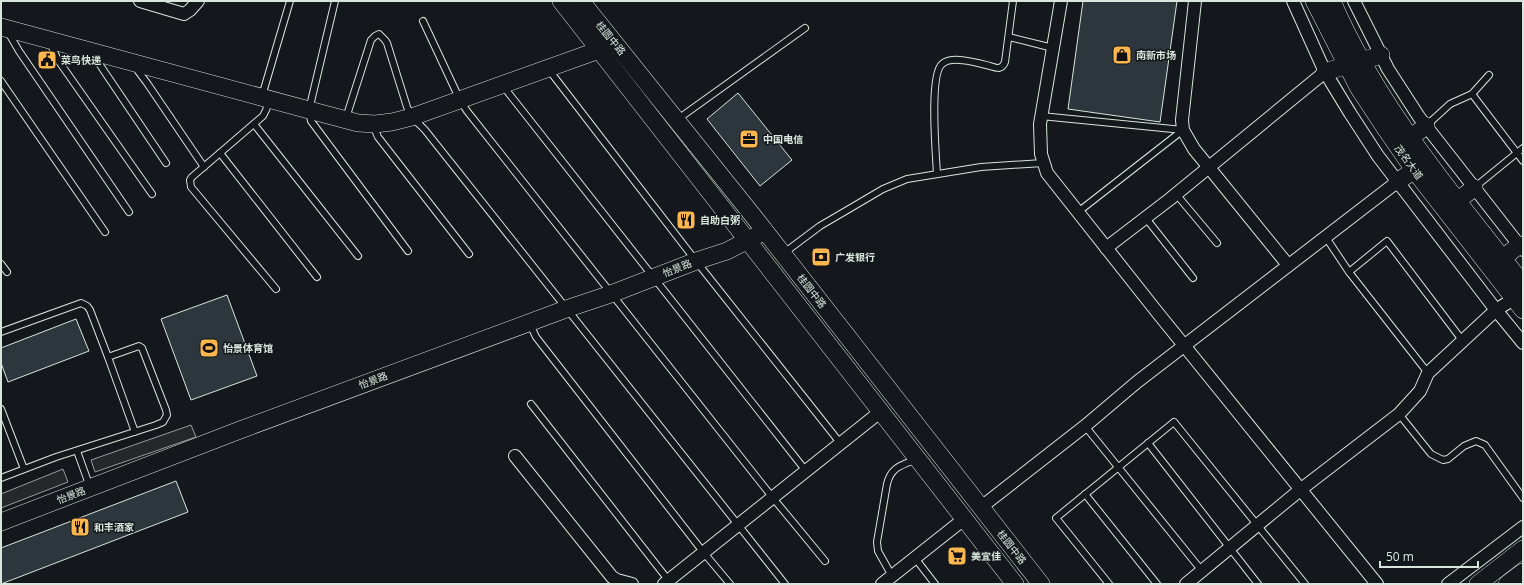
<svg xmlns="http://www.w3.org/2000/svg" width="1524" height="585" viewBox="0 0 1524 585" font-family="'Open Sans','Noto Sans SC',sans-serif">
<rect width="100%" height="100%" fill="#14181c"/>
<g fill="#24282b" stroke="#939e99">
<path d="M191,425L196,437L95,472L91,460Z"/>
<path d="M63,469L68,482L1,508V494Z"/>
</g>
<g fill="#2c363c" stroke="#d8e6dc">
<path d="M1083,1H1177L1160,122L1068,109Z"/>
<path d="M738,93L792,160L760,186L707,119Z"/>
<path d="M227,295L257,376L191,400L161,319Z"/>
<path d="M76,319L89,351L8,382L1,363V348Z"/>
<path d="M176,481L188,512L1,584V548Z"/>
</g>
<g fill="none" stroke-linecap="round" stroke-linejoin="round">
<defs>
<g id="lane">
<path d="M335,1L309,110L311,121L408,251"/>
<path d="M423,21L460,100L467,111L773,498L825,561"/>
<path d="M8,32L19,51L129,212"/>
<path d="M1009,37L1053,48"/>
<path d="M50,43L58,60L152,194"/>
<path d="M96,55L97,60L102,68L166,163"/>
<path d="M138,66V71L147,83L204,167"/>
<path d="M549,70L696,261L841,444"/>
<path d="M1,81L105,232"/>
<path d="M503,86L806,471"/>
<path d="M1472,94L1523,161"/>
<path d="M262,96L290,1"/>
<path d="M269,101L266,110L263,116L192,177L190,180L191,187L276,289"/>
<path d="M1041,116L1183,130"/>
<path d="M346,118L371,40L375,36L379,34L385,40L387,43L407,107L412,117L425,130L785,584"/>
<path d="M678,119L805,28"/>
<path d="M254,124L358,256"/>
<path d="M373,125L378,137L469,254"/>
<path d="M1427,125L1450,104L1472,94L1489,75"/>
<path d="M220,153L317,277"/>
<path d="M937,174C936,155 929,75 942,64C952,55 978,63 990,66C993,67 996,68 999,68C1002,67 1004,65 1005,62L1013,1"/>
<path d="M1475,187L1523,148"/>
<path d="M1176,194L1217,243"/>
<path d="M1078,212L1183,130"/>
<path d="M1145,217L1193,278"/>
<path d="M1325,236L1349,272L1428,373"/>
<path d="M784,253L820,226L849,209L883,189L907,179L981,167L1043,163"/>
<path d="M1,264L7,272"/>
<path d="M1349,272L1387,241L1462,340"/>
<path d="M530,324L536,337L704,553L730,584"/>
<path d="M1,332L81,303L87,306L90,310L108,357"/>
<path d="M531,404L669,581"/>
<path d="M1,409L24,469"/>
<path d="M1399,414L1431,454L1443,460L1448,459L1464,446L1476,441L1485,445L1523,498"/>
<path d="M1085,426L1202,571"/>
<path d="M1148,443L1258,584"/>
<path d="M77,451L90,487"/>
<path d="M1,478L56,457L156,425L163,422L167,415L166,410L142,348L139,346L108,357L135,432"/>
<path d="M1085,494L1157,584"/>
<path d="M915,558L935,584"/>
<path d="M892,576L878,551L877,542L887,484C891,467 902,465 917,459"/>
<path d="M1109,584L1056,518L1174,422L1305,584"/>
</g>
<g id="street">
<path d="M140,1L184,14L190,10L198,1"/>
<path d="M1061,1L1040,124L1041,154L1047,173L1157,312L1377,584"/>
<path d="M1195,1L1182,120L1183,130L1194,149L1288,265"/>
<path d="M1293,1L1325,72L1350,113L1378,156L1496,310L1523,343"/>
<path d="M1354,1L1388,69L1419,117L1523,250"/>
<path d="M1106,248L1170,199L1325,72"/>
<path d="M515,456L612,577L617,580L632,584"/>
<path d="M980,508L1085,426L1137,382L1397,182"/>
<path d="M664,584L880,412"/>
<path d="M882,584L964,519"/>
<path d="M1186,584L1300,490L1399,414L1420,391L1428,373L1496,310L1523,293"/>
<path d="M1448,584L1523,527"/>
</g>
<g id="secondary">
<path d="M561,1L1015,584"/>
<path d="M581,1L754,217L1041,584"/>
<path d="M1314,1L1358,87L1387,131L1414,170L1523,310"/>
<path d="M1332,1C1377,106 1453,195 1523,284"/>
<path d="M1,27L309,110L358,123L375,124L392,122L412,117L599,50"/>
<path d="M1325,72L1381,55"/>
<path d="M1410,138L1426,126"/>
<path d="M1397,182L1423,164"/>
<path d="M1457,201L1474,188"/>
<path d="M1495,265L1519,245"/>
<path d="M1,522L240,430L566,309L611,294L696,261L727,251L765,231"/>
<path d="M1478,584L1523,549"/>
<path d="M1507,584L1523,572"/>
</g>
</defs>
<use href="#lane" stroke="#d8e6dc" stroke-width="8"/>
<use href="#street" stroke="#d8e6dc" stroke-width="14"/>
<use href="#secondary" stroke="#d8e6dc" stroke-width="18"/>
<use href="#lane" stroke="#14181c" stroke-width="6"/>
<use href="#street" stroke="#14181c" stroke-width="12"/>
<use href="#secondary" stroke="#14181c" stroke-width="17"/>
</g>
<defs>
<symbol id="shop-square" viewBox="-11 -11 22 22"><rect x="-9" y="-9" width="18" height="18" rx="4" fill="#ffb74d" stroke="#14181c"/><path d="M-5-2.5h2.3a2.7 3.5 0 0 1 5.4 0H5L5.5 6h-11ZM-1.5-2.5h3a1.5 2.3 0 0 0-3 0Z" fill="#111"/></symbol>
<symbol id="civic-square" viewBox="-11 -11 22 22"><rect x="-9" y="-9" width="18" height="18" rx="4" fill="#ffb74d" stroke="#14181c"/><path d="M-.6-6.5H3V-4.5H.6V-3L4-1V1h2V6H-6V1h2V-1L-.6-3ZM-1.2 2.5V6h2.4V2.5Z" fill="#111"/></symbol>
<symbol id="office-square" viewBox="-11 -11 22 22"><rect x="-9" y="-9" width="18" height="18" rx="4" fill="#ffb74d" stroke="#14181c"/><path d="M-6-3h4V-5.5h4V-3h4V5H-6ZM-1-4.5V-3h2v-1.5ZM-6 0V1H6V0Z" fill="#111"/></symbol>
<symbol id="restaurant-square" viewBox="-11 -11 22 22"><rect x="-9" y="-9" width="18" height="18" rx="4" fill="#ffb74d" stroke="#14181c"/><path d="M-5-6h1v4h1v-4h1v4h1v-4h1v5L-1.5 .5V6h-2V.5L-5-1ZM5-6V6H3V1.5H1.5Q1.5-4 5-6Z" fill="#111"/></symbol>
<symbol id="bank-square" viewBox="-11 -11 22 22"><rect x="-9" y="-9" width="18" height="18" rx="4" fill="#ffb74d" stroke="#14181c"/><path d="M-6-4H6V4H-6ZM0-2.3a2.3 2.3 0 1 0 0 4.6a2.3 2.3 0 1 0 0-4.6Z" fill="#111"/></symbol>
<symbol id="stadium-square" viewBox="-11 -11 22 22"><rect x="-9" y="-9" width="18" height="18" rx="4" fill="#ffb74d" stroke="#14181c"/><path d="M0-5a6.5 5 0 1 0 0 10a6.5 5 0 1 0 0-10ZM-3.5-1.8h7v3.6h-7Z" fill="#111"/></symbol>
<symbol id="supermarket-square" viewBox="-11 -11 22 22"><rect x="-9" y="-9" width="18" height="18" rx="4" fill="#ffb74d" stroke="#14181c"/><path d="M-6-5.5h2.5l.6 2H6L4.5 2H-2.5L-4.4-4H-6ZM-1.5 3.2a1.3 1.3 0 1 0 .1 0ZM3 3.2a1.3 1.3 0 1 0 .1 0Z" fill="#111"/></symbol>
</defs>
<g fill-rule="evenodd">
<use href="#shop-square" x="1111" y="44" width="22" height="22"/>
<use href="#civic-square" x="36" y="49" width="22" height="22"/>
<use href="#office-square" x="738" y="128" width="22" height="22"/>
<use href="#restaurant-square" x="675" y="209" width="22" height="22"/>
<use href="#bank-square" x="810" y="246" width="22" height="22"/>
<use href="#stadium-square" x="198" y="337" width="22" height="22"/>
<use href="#restaurant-square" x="69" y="516" width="22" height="22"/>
<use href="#supermarket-square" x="946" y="545" width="22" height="22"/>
</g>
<g text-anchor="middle" stroke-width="3" stroke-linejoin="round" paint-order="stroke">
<g font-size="10" fill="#d8e6dc" stroke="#14181c">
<text transform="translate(611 38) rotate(51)" y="4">桂圆中路</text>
<text transform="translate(1409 162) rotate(54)" y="4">茂名大道</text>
<text transform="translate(677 268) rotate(-22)" y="4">怡景路</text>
<text transform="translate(812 291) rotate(52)" y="4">桂圆中路</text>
<text transform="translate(373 380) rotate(-20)" y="4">怡景路</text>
<text transform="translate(71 495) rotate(-21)" y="4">怡景路</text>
<text transform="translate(1012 547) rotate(52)" y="4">桂圆中路</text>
</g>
<g font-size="10" font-weight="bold" fill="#d8e6dc" stroke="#14181c" text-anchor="start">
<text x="1136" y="59">南新市场</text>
<text x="61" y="64">菜鸟快递</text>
<text x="763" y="143">中国电信</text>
<text x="700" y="224">自助白粥</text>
<text x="835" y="261">广发银行</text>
<text x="223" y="352">怡景体育馆</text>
<text x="94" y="531">和丰酒家</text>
<text x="971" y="560">美宜佳</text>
</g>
</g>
<rect width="1524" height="585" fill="none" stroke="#d8e6dc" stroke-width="4"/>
<path d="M1380 561v6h98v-6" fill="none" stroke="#d8e6dc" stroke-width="2"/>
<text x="1386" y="561" font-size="12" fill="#d8e6dc" stroke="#14181c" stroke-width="3" paint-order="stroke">50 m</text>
</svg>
